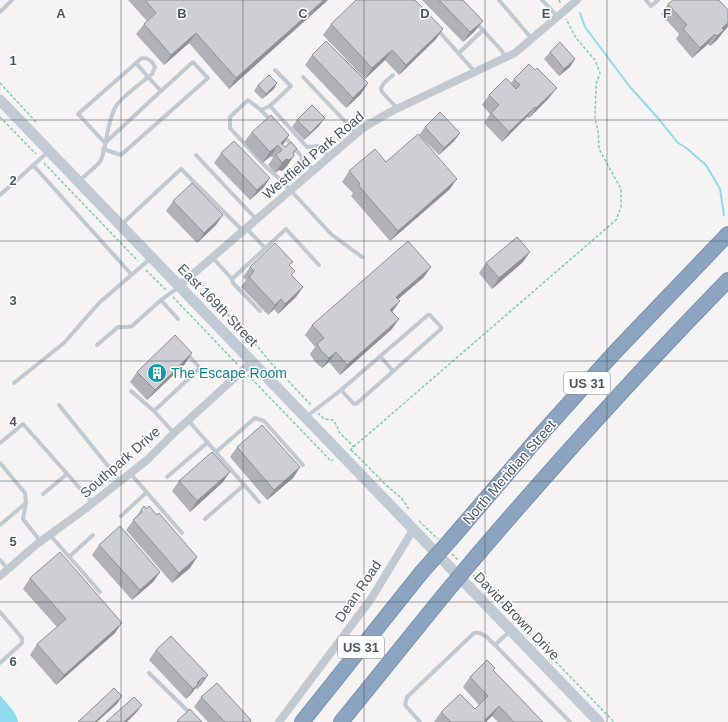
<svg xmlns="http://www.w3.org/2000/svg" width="728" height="722" viewBox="0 0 728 722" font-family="Helvetica,sans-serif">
<rect width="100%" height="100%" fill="#f5f3f3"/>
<path fill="#90daee" d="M0,695C6,703 17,712 18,722H0Z"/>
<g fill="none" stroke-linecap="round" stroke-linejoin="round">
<path stroke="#90daee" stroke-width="2" d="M580,13L585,27L630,87L658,118L678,143L685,147L706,165L720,189L724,215"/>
<defs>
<g id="highway">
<path d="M452,538L543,432L615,352L728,234"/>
<path d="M473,560C555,464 639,371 728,280"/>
<path d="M302,722L421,573"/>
<path d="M341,722L443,596"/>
</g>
</defs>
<use href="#highway" stroke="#7690ad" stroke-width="16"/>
<g stroke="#7ad0a6" stroke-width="1.5" stroke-dasharray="3 2" stroke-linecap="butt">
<path d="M559,0L561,4"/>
<path d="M0,83L37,123"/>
<path d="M0,117L36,154"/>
<path d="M44,163L138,261"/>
<path d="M146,270L166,290"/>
<path d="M198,280L237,325L258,347L271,363L312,406"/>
<path d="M173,297L238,365"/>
<path d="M248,375L331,461L333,460"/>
<path d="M318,413L324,419L333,420L337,426L339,432L354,447"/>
<path d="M350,450L616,220L621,207V189L599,149L598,130L595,119L596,84L600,73L595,60L576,38L566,19"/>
<path d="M351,450C363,461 374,473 386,485C397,495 402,496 409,510"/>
<path d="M419,521L438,539"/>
<path d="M452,554L459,561"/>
<path d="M473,575L484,583L532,637L614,722"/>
</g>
<g stroke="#c1cad2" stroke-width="4">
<path d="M499,0L532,39"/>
<path d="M542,0L558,17"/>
<path d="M646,0L651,6L658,0"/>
<path d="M0,12L12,0"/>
<path d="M437,29L475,72"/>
<path d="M483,30L502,51L505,58"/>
<path d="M459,53L483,30L476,23"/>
<path d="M136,63L142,58C149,58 152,61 155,67L152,74L148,77L136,63L78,114L105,143L161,91"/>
<path d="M393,75L384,83L381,88L382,92L397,108"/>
<path d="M303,77L356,133"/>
<path d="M270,106L291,86L275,70"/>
<path d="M261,110L270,106L307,147L318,146L329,157"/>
<path d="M272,122L261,110L248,100L230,117V128L266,167L282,181L331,234L362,257"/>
<path d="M284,136L313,170"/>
<path d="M196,155L257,220"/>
<path d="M33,165L131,274"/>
<path d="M79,181C84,176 98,166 101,160C108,142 106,124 116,106C121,98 140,84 148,77L161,91L193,62L208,78L121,155L103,149"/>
<path d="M282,181L303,158"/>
<path d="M0,195L48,152"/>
<path d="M121,225L181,169L244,232"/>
<path d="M247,229L265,248"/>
<path d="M213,258L232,279L233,283L260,311"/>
<path d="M232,279L286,229L319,265"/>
<path d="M161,300L178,319"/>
<path d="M97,345L118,327H127L132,326L161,300L179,287"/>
<path d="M380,356L393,371"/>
<path d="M14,383L64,343L99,303L151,258"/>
<path d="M131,391L154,411L174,433"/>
<path d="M59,405L120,481"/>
<path d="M154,411L200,368L186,353"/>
<path d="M306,417L341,390L428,315H430L441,327V329L356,404H354L341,390"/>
<path d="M188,420L259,502"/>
<path d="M0,443L23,424L93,503"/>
<path d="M216,452L255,418L264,421L303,465"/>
<path d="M0,463L25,493L26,503L23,519L41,542"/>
<path d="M130,473L182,533"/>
<path d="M167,477L208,442"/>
<path d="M43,494L67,474"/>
<path d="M121,516L147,492"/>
<path d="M205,519L244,485"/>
<path d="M0,525L26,503"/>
<path d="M50,535L100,592"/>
<path d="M69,557L93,535"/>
<path d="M0,560L8,569"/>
<path d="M0,612L22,638V643L0,663"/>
<path d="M495,645L570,722"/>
<path d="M149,673L199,722"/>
<path d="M420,722L405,705L407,697L474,633C483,631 489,640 495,645L510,631"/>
</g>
<g stroke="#c1cad2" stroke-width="8">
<path d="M179,286L363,128L390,112L515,53L577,0"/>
<path d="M0,576L37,544L85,509L147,460L174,433L252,362"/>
<path d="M279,722L371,599L413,530"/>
</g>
<path stroke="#c1cbd6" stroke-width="11" d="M0,100L599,722"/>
<use href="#highway" stroke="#8ba5c1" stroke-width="14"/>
<defs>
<g id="highway-bridge">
<path d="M421,573L452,538"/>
<path d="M443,596L473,560"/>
</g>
</defs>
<use href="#highway-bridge" stroke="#7690ad" stroke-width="16" stroke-linecap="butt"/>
<use href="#highway-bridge" stroke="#8ba5c1" stroke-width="14"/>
</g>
<g fill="#b0b2b7">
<path d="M128,0H328L229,89L189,43L164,65L136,34L144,24L147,21Z"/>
<path d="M422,0H463L475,31L463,42Z"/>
<path d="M668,4L728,10V26L724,31L717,40L710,46L708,44L692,58L676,39L679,34L661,14Z"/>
<path d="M331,24L436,39L399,75L385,60L365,79L323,35Z"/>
<path d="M550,52L575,59L570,67L559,76L544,59Z"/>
<path d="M312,55L361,94L346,108L305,65Z"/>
<path d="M514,79L549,98L529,118L527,117L502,142L484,123L490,114L482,105L489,95L511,83Z"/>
<path d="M258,85L274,89L262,99L254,91Z"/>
<path d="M297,120L319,126L304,140L292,127Z"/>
<path d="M425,127L460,133L454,141L439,155L419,135Z"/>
<path d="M252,132L289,135L283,145L294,154L287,166L282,171L279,170L275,173L268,165L273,158L271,156L262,163L244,142Z"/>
<path d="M221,153L270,178L263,188L250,200L214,163Z"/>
<path d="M386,162L450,189L390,241L351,196L353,193L342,182L349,171Z"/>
<path d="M173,201L216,225L197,243L166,211Z"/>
<path d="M523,262L492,289L479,273L486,263Z"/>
<path d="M290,266L292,275L303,287L296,297L278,314L274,309L268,315L241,287L246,280L243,277L250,267Z"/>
<path d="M424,277L398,299L392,312V329L340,375L329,362L322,368L315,362L310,354L315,347L305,335L312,325Z"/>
<path d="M185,364L147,400L130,382L137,372Z"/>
<path d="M237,447L300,467L293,478L267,500L230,457Z"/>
<path d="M179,481L223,482L190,512L172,491Z"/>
<path d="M146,509L157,515L197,557L190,568L172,583L126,530L141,510Z"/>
<path d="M99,545L160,572L153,582L132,600L92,555Z"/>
<path d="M30,578L115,633L56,685L30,655L37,644L57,627L23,589Z"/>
<path d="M156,650L208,675L201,685L197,689L196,688L191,694L186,699L149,660Z"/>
<path d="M494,671L543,722H498L492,716L486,721L487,722H434L441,712L475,709L479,705L463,687L470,677Z"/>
<path d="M201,697L251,720L250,722H208L194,707Z"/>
</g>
<g fill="#909195">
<path d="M324,0H328L229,89L236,78Z"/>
<path d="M483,21L475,31L463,42L470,32Z"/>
<path d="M728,23V26L727,28L724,31L717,40L710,46L722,28Z"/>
<path d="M443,29L436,39L399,75L406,65Z"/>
<path d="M196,33L189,43L164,65L171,55Z"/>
<path d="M715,34L708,44L692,58L700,48Z"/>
<path d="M392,50L385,60L365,79L372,68Z"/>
<path d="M575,59L570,67L559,76L564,69Z"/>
<path d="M277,83L274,89L262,99L266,94Z"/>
<path d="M368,83L361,94L346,108L353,98Z"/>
<path d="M557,88L549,98L529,118L536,108Z"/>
<path d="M535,107L527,117L502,142L509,132Z"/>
<path d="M325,118L319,126L304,140L310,133Z"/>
<path d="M460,133L454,141L439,155L444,148Z"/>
<path d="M289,135L282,146L281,143Z"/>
<path d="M278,145L271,156L262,163L270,152Z"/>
<path d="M297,149L290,159L294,156L287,166L282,171L279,170L275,173L282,163Z"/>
<path d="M270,178L263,188L250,200L257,190Z"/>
<path d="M457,179L450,189L390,241L398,231Z"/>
<path d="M223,215L216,225L197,243L204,233Z"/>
<path d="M530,252L523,262L492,289L499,278Z"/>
<path d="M431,267L424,277L389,307L396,297Z"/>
<path d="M303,287L296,297L278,314L285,304Z"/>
<path d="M281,299L274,309L268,315L275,305Z"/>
<path d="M400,301L393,311L383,320L390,310Z"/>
<path d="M399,319L392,329L340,375L347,365Z"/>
<path d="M336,352L329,362L322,368L329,358Z"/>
<path d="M192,353L185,364L147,400L155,390Z"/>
<path d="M300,467L293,478L267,500L274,490Z"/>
<path d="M230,472L223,482L190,512L197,501Z"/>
<path d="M197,557L190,568L172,583L179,573Z"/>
<path d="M160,572L153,582L132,600L140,590Z"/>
<path d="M122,623L115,633L56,685L64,675Z"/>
<path d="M208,675L201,685L197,689L204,679Z"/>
<path d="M203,677L191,694L186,699L197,683Z"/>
<path d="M122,696L117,704L97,722H95Z"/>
<path d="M142,705L136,713L127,722H124Z"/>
<path d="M499,706L492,716L486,722L485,720Z"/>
</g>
<g fill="#cdcfd5" stroke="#909195">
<path d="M145,0H324L236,78L196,33L171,55L144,24L156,13Z"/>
<path d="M356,0H415L443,29L406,65L392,50L372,68L331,24Z"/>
<path d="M439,0H463L483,21L470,32Z"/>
<path d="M673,0H719L728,10V23L722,28L724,30L717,36L715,34L700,48L683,29L687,25L668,4Z"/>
<path d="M326,41L368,83L353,98L312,55Z"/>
<path d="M560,42L575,59L564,69L550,52Z"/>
<path d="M529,64L535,70L537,68L557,88L536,108L535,107L509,132L491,113L499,105L489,95L506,78L516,89L520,85L514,79Z"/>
<path d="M269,75L277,83L266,94L258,85Z"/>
<path d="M312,105L325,118L310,133L297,120Z"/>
<path d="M440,112L460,133L444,148L425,127Z"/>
<path d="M271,115L289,135L281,143L285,147L291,142L297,149L293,152L294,156L289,160L286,159L282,163L276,155L282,150L278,145L270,152L252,132Z"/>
<path d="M418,134L457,179L398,231L358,185L360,184L349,171L375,149L386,162Z"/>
<path d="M234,141L270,178L257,190L221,153Z"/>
<path d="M192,183L223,215L204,233L173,201Z"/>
<path d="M517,237L530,252L499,278L486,263Z"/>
<path d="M408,241L431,267L396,297L400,301L390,310L399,319L347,365L336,352L329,358L322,352L317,344L324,338L312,325Z"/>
<path d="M275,243L293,262L289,265L295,271L291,275L303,287L285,304L281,299L275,305L249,277L254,271L250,267Z"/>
<path d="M175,335L192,353L155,390L137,372Z"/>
<path d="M262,425L300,467L274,490L237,447Z"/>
<path d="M212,452L230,472L197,501L179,481Z"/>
<path d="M144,506L146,509L149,506L157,515L159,513L197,557L179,573L133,520L142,512L141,510Z"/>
<path d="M120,526L160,572L140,590L99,545Z"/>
<path d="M60,552L122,623L64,675L37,644L66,619L30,578Z"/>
<path d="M171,636L208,675L204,679L203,677L197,683L198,684L193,689L156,650Z"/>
<path d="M487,660L495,668L493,670L543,722H514L499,706L485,720L487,722H451L441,712L460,694L475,709L488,696L470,677Z"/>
<path d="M217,683L251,720L250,722H225L201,697Z"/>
<path d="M114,688L122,696L95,722H78Z"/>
<path d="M134,697L142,705L124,722H106Z"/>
<path d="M190,709L202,722H179L177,721Z"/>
</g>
<path fill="none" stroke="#4a5661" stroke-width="1" stroke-opacity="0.55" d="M121,0V722M243,0V722M364,0V722M485,0V722M607,0V722M0,120H728M0,241H728M0,361H728M0,481H728M0,602H728"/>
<defs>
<symbol id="building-disc" viewBox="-11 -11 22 22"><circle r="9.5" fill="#0f9aa8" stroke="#fff"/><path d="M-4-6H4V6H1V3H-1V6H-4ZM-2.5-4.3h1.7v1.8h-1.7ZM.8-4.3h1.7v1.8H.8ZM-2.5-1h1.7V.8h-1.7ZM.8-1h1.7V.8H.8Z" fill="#fff"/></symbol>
</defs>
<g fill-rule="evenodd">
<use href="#building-disc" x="146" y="362" width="22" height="22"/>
</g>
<g text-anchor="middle" stroke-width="3" stroke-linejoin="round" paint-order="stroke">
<g fill="#fff" stroke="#808990" stroke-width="1">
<rect x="564" y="372" width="46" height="22" rx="3"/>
<rect x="338" y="636" width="46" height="22" rx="3"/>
</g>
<g font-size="13" font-weight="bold" fill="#4a5661">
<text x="587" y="388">US 31</text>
<text x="361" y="652">US 31</text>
</g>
<g font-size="14" fill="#4a5661" stroke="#fff">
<text transform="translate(313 155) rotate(-40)" y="5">Westfield Park Road</text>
<text transform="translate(218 305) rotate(46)" y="5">East 169th Street</text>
<text transform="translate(120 462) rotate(-41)" y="5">Southpark Drive</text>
<text transform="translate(509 472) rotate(-49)" y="5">North Meridian Street</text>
<text transform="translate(358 591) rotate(-56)" y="5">Dean Road</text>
<text transform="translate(517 616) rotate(46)" y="5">David Brown Drive</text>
</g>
<g font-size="14" fill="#0d838f" stroke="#fff" text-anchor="start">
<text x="171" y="378">The Escape Room</text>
</g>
</g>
<g font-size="13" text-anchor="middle" font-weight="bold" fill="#4a5661" stroke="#fff" stroke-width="3" stroke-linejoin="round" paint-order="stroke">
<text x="61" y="18">A</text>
<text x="182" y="18">B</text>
<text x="303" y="18">C</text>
<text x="425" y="18">D</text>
<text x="546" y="18">E</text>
<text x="667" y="18">F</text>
<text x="13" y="65">1</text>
<text x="13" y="185">2</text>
<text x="13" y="305">3</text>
<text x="13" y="426">4</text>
<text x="13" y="546">5</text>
<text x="13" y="666">6</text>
</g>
</svg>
